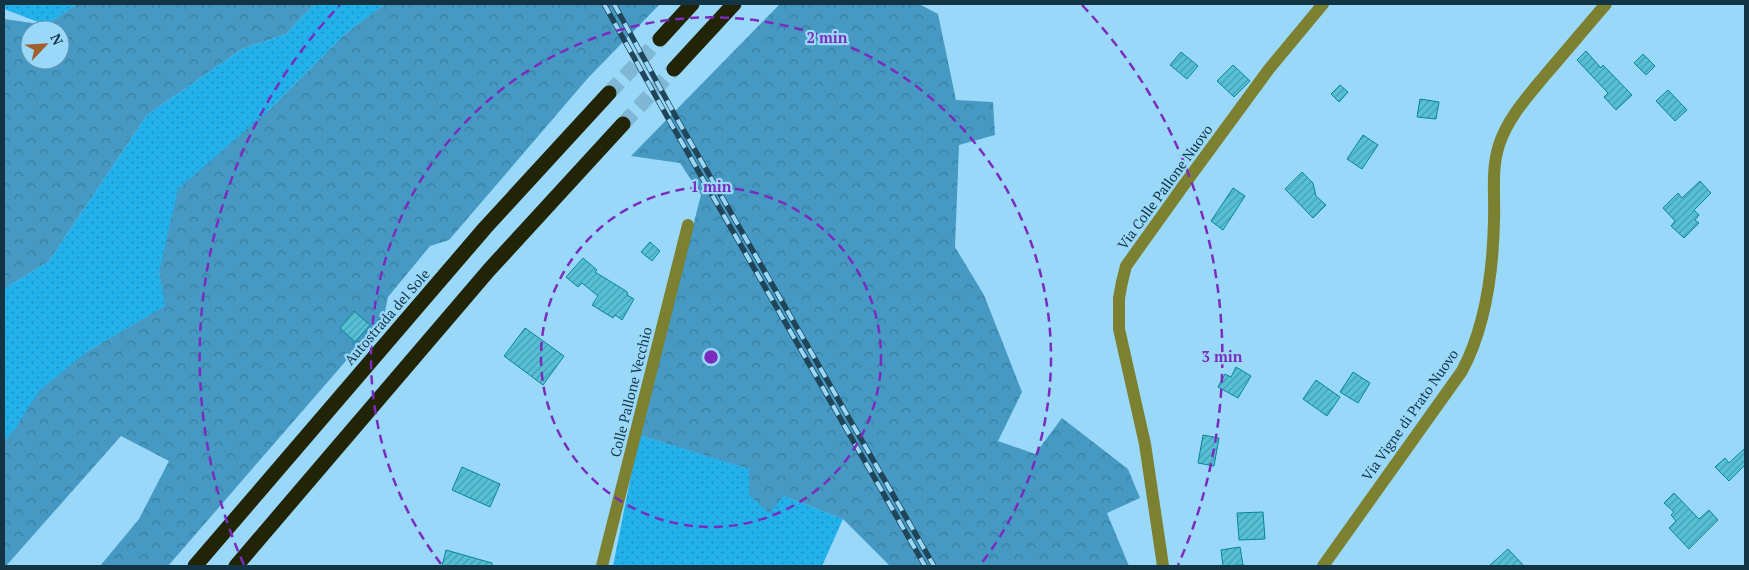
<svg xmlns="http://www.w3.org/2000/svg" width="1749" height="570" viewBox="0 0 1749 570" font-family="'PT Serif',serif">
<defs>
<pattern id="grass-dots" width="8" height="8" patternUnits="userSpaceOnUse" patternTransform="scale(1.25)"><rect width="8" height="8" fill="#22b1eb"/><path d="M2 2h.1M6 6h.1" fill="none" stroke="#1c91c0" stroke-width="1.8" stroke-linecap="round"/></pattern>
<pattern id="forest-crowns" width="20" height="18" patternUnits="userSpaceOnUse" patternTransform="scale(1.25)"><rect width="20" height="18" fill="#4599c2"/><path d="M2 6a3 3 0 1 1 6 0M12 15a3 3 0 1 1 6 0" fill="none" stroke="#387e9f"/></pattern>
<pattern id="building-hatch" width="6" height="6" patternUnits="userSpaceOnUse" patternTransform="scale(1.25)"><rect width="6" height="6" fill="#56c0d5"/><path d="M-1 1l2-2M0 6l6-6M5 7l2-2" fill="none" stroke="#469daf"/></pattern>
</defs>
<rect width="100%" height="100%" fill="#9ad8f9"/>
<g fill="url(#grass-dots)">
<path d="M4,4H77L46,25L4,9Z"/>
<path d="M314,4H385L345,34L269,110L159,272L166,306L88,351L4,441V289L49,261L147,115L242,49L286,34Z"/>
<path d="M639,435L750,469L784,496L843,519L822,566H613Z"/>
</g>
<g fill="url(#forest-crowns)" fill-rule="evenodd">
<path d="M77,4H314L286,34L242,49L147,115L49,261L4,289V19L46,25ZM30,30H60V60H30Z"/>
<path d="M385,4H660L588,78L449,240L430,246L388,297L384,317L168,566H100L139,519L169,461L121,436L6,566H4V441L14,430L39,391L88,351L165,306L159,272L178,189L269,110L345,34Z"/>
<path d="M780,4H919L938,14L956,100L993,102L995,135L959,145L955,247L984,295L1022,392L998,441L1035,454L1062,418L1128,469L1140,498L1107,513L1129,566H890L843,519L784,496L769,513L749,495V469L639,435L701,195L680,163L631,156Z"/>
</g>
<g fill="url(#building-hatch)" stroke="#088598">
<path d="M1586,51L1601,68L1603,65L1632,95L1616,110L1604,97L1608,93L1577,60Z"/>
<path d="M1181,52L1198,66L1187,79L1170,65Z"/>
<path d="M1643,54L1655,66L1646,75L1634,63Z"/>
<path d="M1233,65L1250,81L1234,97L1217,81Z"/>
<path d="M1340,85L1348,92L1339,102L1331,94Z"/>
<path d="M1668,90L1687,110L1675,121L1656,101Z"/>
<path d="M1420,99L1439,102L1436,119L1417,117Z"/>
<path d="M1363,135L1378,145L1362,169L1347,159Z"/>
<path d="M1302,172L1313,183L1316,196L1326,205L1313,218L1285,189Z"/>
<path d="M1700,181L1711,193L1694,210L1699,215L1695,220L1699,223L1684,238L1671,226L1675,221L1663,208L1678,193L1682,198Z"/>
<path d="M1233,188L1245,196L1223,230L1211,221Z"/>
<path d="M650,242L660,251L652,261L641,252Z"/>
<path d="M583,258L597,270L595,272L626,291L628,293L627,295L634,299L622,320L615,315L613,318L592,305L598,296L582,283L578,287L566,277Z"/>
<path d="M354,311L370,325L355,342L340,328Z"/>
<path d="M525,328L564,356L543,385L504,356Z"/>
<path d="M1236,367L1251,376L1238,398L1218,387L1225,374L1231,377Z"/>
<path d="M1353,372L1370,383L1358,403L1340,392Z"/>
<path d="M1316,380L1340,397L1327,416L1303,399Z"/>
<path d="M1203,435L1219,438L1214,466L1198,463Z"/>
<path d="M1745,448V465L1729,481L1715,467L1725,458L1729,463Z"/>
<path d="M462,467L500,484L490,507L452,490Z"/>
<path d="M1674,493L1699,519L1709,510L1718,520L1689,549L1669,528L1676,521L1671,515L1674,512L1664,503Z"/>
<path d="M1263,512L1265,539L1239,540L1237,513Z"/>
<path d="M1240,547L1243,565L1223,566L1221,550Z"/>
<path d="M1508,549L1524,566H1489Z"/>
<path d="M446,550L492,563V566H442Z"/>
</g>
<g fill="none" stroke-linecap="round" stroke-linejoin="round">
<g stroke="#7fb7d5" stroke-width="15" stroke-dasharray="15 8" stroke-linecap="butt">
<path d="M609,93L660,39"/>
<path d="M623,124L674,69"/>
</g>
<g stroke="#7c8031" stroke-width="12">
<path d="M602,566L688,225"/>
<path d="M1163,566L1145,444L1119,329V298L1122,282L1126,266L1181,189L1269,69L1323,4"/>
<path d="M1323,566L1462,371C1486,326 1493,271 1494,220C1495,195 1491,170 1499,145C1508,117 1529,95 1547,73C1567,50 1586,27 1606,4"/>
</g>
<g stroke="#222407" stroke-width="15">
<path d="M660,39L692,4"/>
<path d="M674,69L734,4"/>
<path d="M195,566L485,228L609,93"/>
<path d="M236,566L489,270L623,124"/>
</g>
<defs>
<g id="rail">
<path d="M604,4L669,120L925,566"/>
<path d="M614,4L676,117L934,566"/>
</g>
</defs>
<use href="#rail" stroke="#204558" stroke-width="5.5"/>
<use href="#rail" stroke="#9ad8f9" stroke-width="4" stroke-dasharray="11" stroke-linecap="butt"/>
</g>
<g fill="none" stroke="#7b2cbf" stroke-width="2.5" stroke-dasharray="9 6">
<circle cx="711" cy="357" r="170"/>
<path d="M441 564A340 340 0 1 1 981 564"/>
<path d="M244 565A511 511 0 0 1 340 5M1082 5A511 511 0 0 1 1178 565"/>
</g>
<g text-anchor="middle" stroke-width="4.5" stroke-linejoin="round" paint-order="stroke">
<g font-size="14" fill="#123445" stroke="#9ad8f9">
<text transform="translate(1165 187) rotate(-54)" y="5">Via Colle Pallone Nuovo</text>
<text transform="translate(387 317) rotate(-49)" y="5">Autostrada del Sole</text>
<text transform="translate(631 392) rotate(-76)" y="5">Colle Pallone Vecchio</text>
<text transform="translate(1410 415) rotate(-55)" y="5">Via Vigne di Prato Nuovo</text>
</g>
</g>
<circle cx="711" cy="357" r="8" fill="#7b2cbf" stroke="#9ad8f9" stroke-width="2.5"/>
<g font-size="15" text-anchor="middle" font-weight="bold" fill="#7b2cbf" stroke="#9ad8f9" stroke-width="4.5" stroke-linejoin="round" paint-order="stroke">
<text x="827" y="43">2 min</text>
<text x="711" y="192">1 min</text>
<text x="1222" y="362">3 min</text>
</g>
<rect width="1749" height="570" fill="none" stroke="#123445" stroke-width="10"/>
<g transform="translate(45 45) rotate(65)"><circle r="24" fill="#9ad8f9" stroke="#6496b1"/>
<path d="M0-4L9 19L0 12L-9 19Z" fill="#a15d2e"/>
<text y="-8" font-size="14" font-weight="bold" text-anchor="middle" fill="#123445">N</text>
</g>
</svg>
